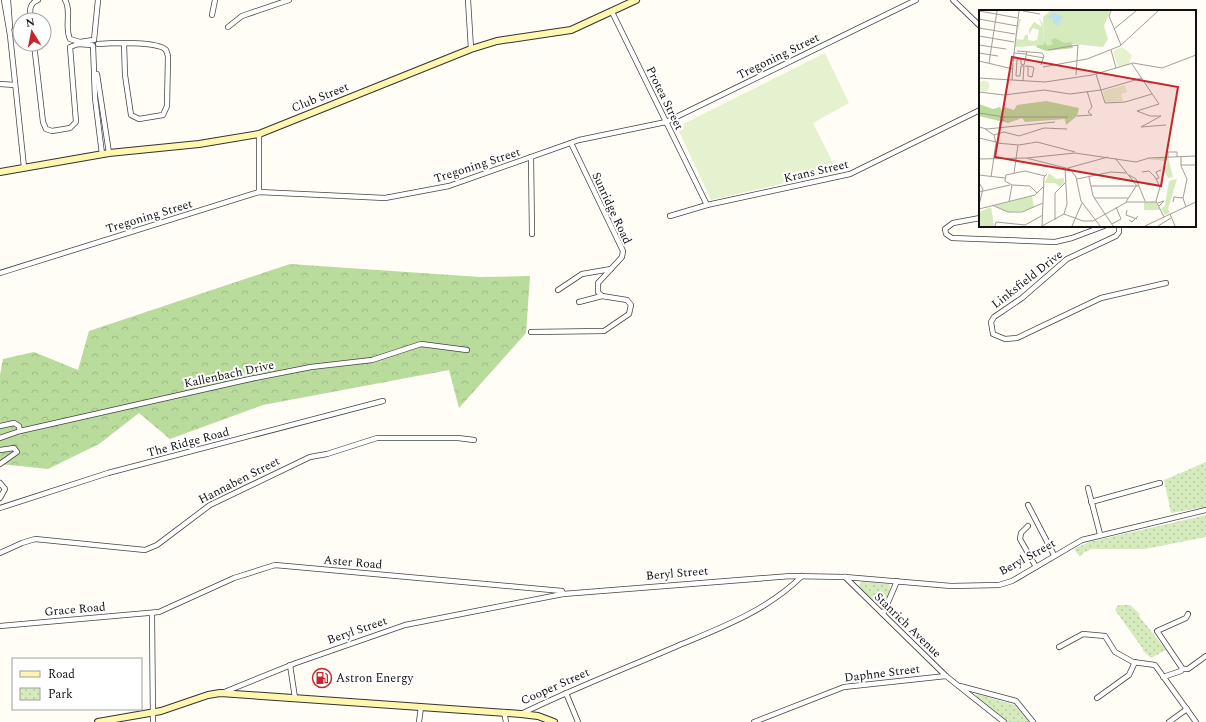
<svg xmlns="http://www.w3.org/2000/svg" width="1206" height="722" viewBox="0 0 1206 722" font-family="Spectral,serif">
<defs>
<pattern id="forest-crowns" width="20" height="18" patternUnits="userSpaceOnUse"><rect width="20" height="18" fill="#b9dc9c"/><path d="M2 6a3 3 0 1 1 6 0M12 15a3 3 0 1 1 6 0" fill="none" stroke="#9ebc85"/></pattern>
<pattern id="park-dots" width="8" height="8" patternUnits="userSpaceOnUse"><rect width="8" height="8" fill="#d5ebbd"/><path d="M2 2h.1M6 6h.1" fill="none" stroke="#b6c8a1" stroke-width="1.8" stroke-linecap="round"/></pattern>
</defs>
<rect width="100%" height="100%" fill="#fffdf5"/>
<path fill="url(#forest-crowns)" d="M290,264L480,277L530,276L526,333L459,408L449,370L263,405L170,439L139,413L99,444L48,469L0,464V375L3,359L34,352L78,370L89,331Z"/>
<g fill="url(#park-dots)">
<path d="M1206,462V507L1171,513L1164,480Z"/>
<path d="M1206,515V537L1145,549H1092L1083,553L1080,557L1074,549L1089,542Z"/>
<path d="M863,582L889,584C891,591 887,601 880,604L873,600L859,587L860,583Z"/>
<path d="M1118,605H1130L1140,614L1139,616L1166,650L1151,658L1143,651V649L1115,610Z"/>
<path d="M977,694L1015,705L1029,722H1007L975,696Z"/>
</g>
<path fill="#e6f2cf" d="M825,53L849,103L813,123L837,171L711,200L677,127Z"/>
<g fill="none" stroke-linecap="round" stroke-linejoin="round">
<defs>
<g id="street">
<path d="M4,0L10,35L24,167"/>
<path d="M8,0L10,27"/>
<path d="M65,0C72,11 64,27 70,39L80,42L93,40"/>
<path d="M468,0L471,49"/>
<path d="M953,0L980,26"/>
<path d="M612,12L707,205L850,174L980,110"/>
<path d="M212,15L215,0"/>
<path d="M31,20C30,12 28,4 38,0"/>
<path d="M228,27L242,16L289,0"/>
<path d="M94,40L98,0"/>
<path d="M34,44L43,122L46,129L52,131L70,128L76,122L70,47L78,44L92,45"/>
<path d="M98,44C112,43 158,41 166,50L168,56L167,106L163,115L139,119L131,115L125,75L124,44"/>
<path d="M93,46L95,98L102,154"/>
<path d="M97,74L109,153"/>
<path d="M0,84L15,85"/>
<path d="M259,134V192"/>
<path d="M531,157L532,234"/>
<path d="M670,216L707,205"/>
<path d="M980,218L953,223L945,229L946,234L952,238L1055,242L1072,238L1104,226"/>
<path d="M1119,226V232L1116,236L1067,259L1022,298L994,317L991,322L993,334L1005,339L1017,338L1101,298L1166,283"/>
<path d="M0,273L259,192L385,198L449,186L579,140L666,122L916,0"/>
<path d="M558,290L582,274L611,269"/>
<path d="M579,302L602,296"/>
<path d="M531,332L604,331L629,314L631,305L627,300L602,296L598,292V283L622,257L623,251L571,143"/>
<path d="M0,426L14,423L19,426L20,431"/>
<path d="M0,438L20,431L250,379L311,367L372,360L421,344L467,350"/>
<path d="M0,450L14,448L17,452L0,464"/>
<path d="M0,483L5,489L0,498"/>
<path d="M1088,488L1100,534"/>
<path d="M1091,502L1160,483"/>
<path d="M1028,505L1054,555"/>
<path d="M0,508L108,473L383,401"/>
<path d="M1028,526L1021,533L1020,539L1036,567"/>
<path d="M0,553L22,543L35,539L145,550L157,545L210,505L310,457L327,454L377,438H458L474,440"/>
<path d="M845,577L946,676L1004,722"/>
<path d="M152,614L153,722"/>
<path d="M883,614L897,581"/>
<path d="M0,626L159,612L234,578L275,565L562,591L563,594"/>
<path d="M1059,647L1083,634L1105,636L1115,652L1133,662L1155,665L1196,722"/>
<path d="M290,665L295,698"/>
<path d="M1182,669H1188L1206,656"/>
<path d="M1163,677L1181,671L1182,668L1157,631L1186,618L1188,614"/>
<path d="M960,686L1016,701L1033,722"/>
<path d="M222,693L296,663L405,625L563,594L791,576L845,577L951,586L999,585L1012,581L1082,540L1206,510"/>
<path d="M566,693L578,722"/>
<path d="M1097,698L1129,675L1135,662"/>
<path d="M504,712L506,722"/>
<path d="M521,714C572,689 624,669 675,647C720,628 767,611 802,576"/>
<path d="M419,722L421,707"/>
<path d="M754,722L844,687L946,676"/>
<path d="M1169,722L1187,709"/>
</g>
<g id="secondary">
<path d="M0,172L109,153L199,144L259,134L471,49L497,41L571,30L636,0"/>
<path d="M98,722L161,711L208,695L220,693L521,714L538,716L554,722"/>
</g>
</defs>
<use href="#street" stroke="#444" stroke-width="6"/>
<use href="#secondary" stroke="#333" stroke-width="8"/>
<use href="#street" stroke="#fff" stroke-width="4.5"/>
<use href="#secondary" stroke="#fff6b0" stroke-width="6"/>
</g>
<defs>
<symbol id="fuel-ring" viewBox="-11 -11 22 22"><circle r="9.5" fill="#fff" stroke="#c4262e" stroke-width="1.5"/><path d="M-5.5-6h7V0h2V4h1.3V-2.5L3-4.5l.8-.8L6-3V5H2.5V1h-1V6h-7ZM-4.2-4.7v3.2H.2V-4.7Z" fill="#c4262e"/></symbol>
</defs>
<g fill-rule="evenodd">
<use href="#fuel-ring" x="311" y="667" width="22" height="22"/>
</g>
<g text-anchor="middle" stroke-width="4" stroke-linejoin="round" paint-order="stroke">
<g font-size="12" fill="#111" stroke="#fff">
<text transform="translate(778 56) rotate(-26)" y="4">Tregoning Street</text>
<text transform="translate(320 97) rotate(-22)" y="4">Club Street</text>
<text transform="translate(665 98) rotate(64)" y="4">Protea Street</text>
<text transform="translate(477 165) rotate(-18)" y="4">Tregoning Street</text>
<text transform="translate(816 171) rotate(-13)" y="4">Krans Street</text>
<text transform="translate(612 208) rotate(65)" y="4">Sunridge Road</text>
<text transform="translate(149 216) rotate(-17)" y="4">Tregoning Street</text>
<text transform="translate(1027 279) rotate(-38)" y="4">Linksfield Drive</text>
<text transform="translate(229 374) rotate(-12)" y="4">Kallenbach Drive</text>
<text transform="translate(188 442) rotate(-15)" y="4">The Ridge Road</text>
<text transform="translate(239 480) rotate(-27)" y="4">Hannaben Street</text>
<text transform="translate(1027 557) rotate(-29)" y="4">Beryl Street</text>
<text transform="translate(353 562) rotate(5)" y="4">Aster Road</text>
<text transform="translate(677 573) rotate(-5)" y="4">Beryl Street</text>
<text transform="translate(75 609) rotate(-5)" y="4">Grace Road</text>
<text transform="translate(908 625) rotate(44)" y="4">Stanrich Avenue</text>
<text transform="translate(357 630) rotate(-19)" y="4">Beryl Street</text>
<text transform="translate(882 673) rotate(-7)" y="4">Daphne Street</text>
<text transform="translate(555 686) rotate(-24)" y="4">Cooper Street</text>
</g>
<g font-size="12" fill="#111" stroke="#fff" text-anchor="start">
<text x="336" y="682">Astron Energy</text>
</g>
</g>
<g transform="translate(979 10)">
<rect width="217" height="217" fill="#fffdf5"/>
<path d="M71,1H131L125,16L129,29L124,37L95,34L71,37L65,34L64,7ZM12,197L15,216H0V202Z" fill="#d5ebbd"/>
<path d="M63,23L65,32L69,36L74,34L72,30L76,28L85,33L92,32L94,38L67,41L57,37ZM67,91L100,98L98,106L87,115L86,109L46,112L43,108L29,113L0,106V94L14,99L21,97L23,101L25,97L35,100L38,95Z" fill="#b9dc9c"/>
<path d="M60,8L64,14L65,35L36,37L37,25L40,9H42L37,29L44,30L46,25H49V30L54,31L58,30L60,20L54,18L50,24V19L55,12L63,17ZM189,147L194,167L189,168L183,158L188,155V151L168,149ZM70,163L77,169L85,168V173L81,177L76,173H66ZM198,169L189,199L191,203L186,205L182,198L186,196L190,171ZM53,186L55,197L44,201L29,202L15,196ZM165,192H177L181,200H165Z" fill="#d5ebbd"/>
<path d="M143,37L153,45L150,54L139,57L134,41ZM-0.5 76a5.5 5.5 0 1 1 11 0a5.5 5.5 0 1 1-11 0ZM146,75L148,82L142,84L144,91L126,92L124,81Z" fill="#e6f2cf"/>
<path d="M75,3L84,7L78,14L86,13L78,15L74,14V8H67Z" fill="#b9e0f7"/>
<path fill="none" stroke="#a09f9a" stroke-width="1" d="M0,1L39,8M44,1L61,4M132,1L130,6L142,35M0,9L38,16M0,18L36,24M135,19L157,1M0,26L35,32M0,35L27,39M69,40L99,35L97,65M132,40L137,58M38,41L63,43L65,46L62,55M0,43L19,46M35,43L48,44M48,45L65,48M0,51L34,59M34,52L40,1M10,53L18,1M153,54L180,94L158,101L171,106H182L162,117L187,115M45,55L48,41M45,56H42L41,66H37L38,49H42V54L45,55M46,56H48L54,57L55,58L53,67L49,66V56M64,57L108,49L141,36L179,1M117,64L126,93L146,92L173,84M0,68L66,72L113,65L154,53L183,58L217,45M33,70L34,53M44,71L45,56M0,82L25,85L65,80L91,84L122,80L163,68M0,103L26,107H89M98,106L113,105L109,102L113,97L108,81M21,116V112L25,110L21,108L26,107M0,117L8,119L76,112M6,119L15,125L25,122L40,126L65,118L88,119M0,128L17,132M17,133L40,135L58,132L96,142M202,146V156L208,169L204,188L207,197M189,147V142H198V147M48,148L96,143L157,152L170,148L217,146M136,148L158,176M0,149L47,148L91,159L97,167L102,191L121,216M202,155H217M89,158L129,147M163,162L170,161L176,167L181,177L177,191L185,207M35,163L39,135M0,165L26,168M150,165L157,169L166,191M12,167L17,133L15,125M110,167L114,186L134,216M98,169L132,162L147,163M177,169L180,168L177,162L182,160M0,173L4,179L0,195M33,175L26,171L27,165L46,161L66,166M33,175L51,176L58,183M112,176H160M0,182L31,175M115,188H149M30,192L33,175M147,192L157,176M194,192L195,187L204,188M179,193L185,191L180,196M13,195L29,202H43L64,193M0,199L56,185L64,177M148,200L147,205L158,209M85,204L104,211H114L148,192H178M85,204L88,194L86,158M191,204L196,216M76,210V183L86,173M150,210L153,212L159,206M133,214L142,209L137,197M16,216L17,212L46,215L64,205M63,216L65,167L68,164M63,216L85,204M93,216L103,193M166,216L217,192M179,216L192,208"/>
<path fill="#c4262e" fill-opacity="0.15" stroke="#c4262e" stroke-width="2" d="M33,47L199,77L182,176L16,147Z"/>
<rect width="217" height="217" fill="none" stroke="#111" stroke-width="2"/>
</g>
<rect x="12" y="658" width="130" height="52" fill="#ffffff" stroke="#a0a0a0"/>
<rect x="20" y="671" width="20" height="6" fill="#fff6b0" stroke="#a0a0a0"/>
<text x="48" y="678" font-size="12" fill="#111111">Road</text>
<rect x="20" y="688" width="20" height="12" fill="url(#park-dots)" stroke="#a0a0a0"/>
<text x="48" y="698" font-size="12" fill="#111111">Park</text>
<g transform="translate(32 32) rotate(350)"><circle r="19" fill="#ffffff" stroke="#a0a0a0"/>
<path d="M0-3L7 15L0 10L-7 15Z" fill="#c4262e"/>
<text y="-6" font-size="11" font-weight="bold" text-anchor="middle" fill="#111111">N</text>
</g>
</svg>
